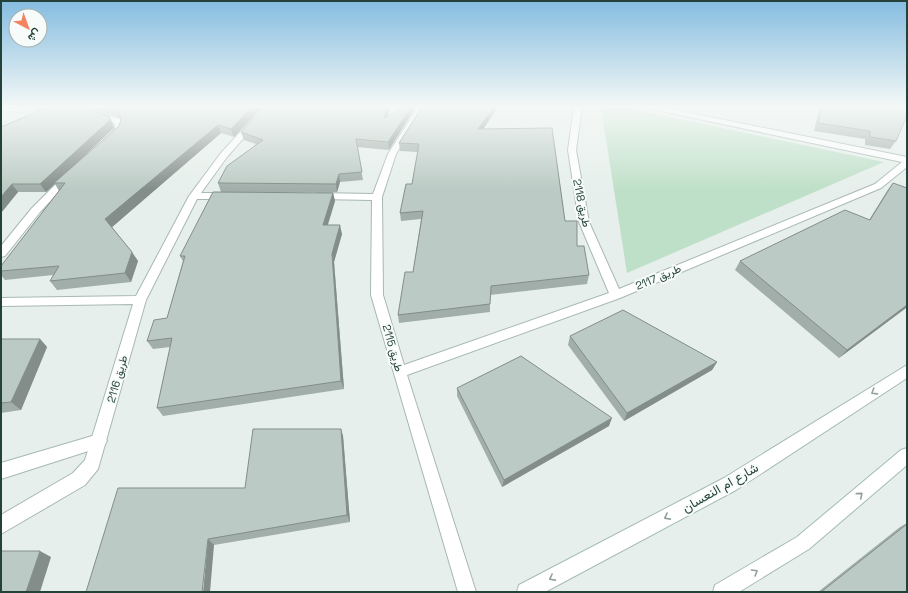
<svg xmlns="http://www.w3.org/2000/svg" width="908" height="593" viewBox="0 0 908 593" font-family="'Space Grotesk',Vazirmatn,sans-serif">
<rect width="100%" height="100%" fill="#e6efeb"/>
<path fill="#bfe0c8" d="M601,107H622L884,162L627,273Z"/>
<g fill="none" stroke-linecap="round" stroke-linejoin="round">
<defs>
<path id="lane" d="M99,434L104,436L107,441L104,446L1,479V463Z"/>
<g id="street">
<path d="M1,107H40C30,114 12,112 1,109Z"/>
<path d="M68,107H79L120,119L124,128L115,139H109L108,137L116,128L114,123Z"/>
<path d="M263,107H271L227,157L201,193H227L232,196L227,199H197L146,300L98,469L85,485L1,534V515L73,473L85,460L133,304L1,306V298L136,296L189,196L221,153Z"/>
<path d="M418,107H426L396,154L382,197L383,295L404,365L609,293L579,222L568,150L574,107H582L576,150L589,222L619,289L875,184L902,162L651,109L647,107H661L907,157V167L881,188L620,298L407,375L476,592H458L371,295L372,200L317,199L312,196L317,193L373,194L388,154Z"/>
<path d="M69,173L72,174V178L40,212L5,256L1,257V246L32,208L66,174Z"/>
</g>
<g id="secondary">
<path d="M907,365V378L736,490L545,592H517L519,585L724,478Z"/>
<path d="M907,448V465L809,549L739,592H713L715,585L797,537L901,450Z"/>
</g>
</defs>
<use href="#lane" stroke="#a8b8b2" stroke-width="2"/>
<use href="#street" stroke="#a8b8b2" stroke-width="2"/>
<use href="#secondary" stroke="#a4bbb3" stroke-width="2"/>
<use href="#lane" fill="#fff" fill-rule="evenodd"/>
<use href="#street" fill="#fff" fill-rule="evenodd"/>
<use href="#secondary" fill="#fff" fill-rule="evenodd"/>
</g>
<g fill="#a1aea9">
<path d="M38,107H81L109,116L113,123L114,128L66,173L118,127L121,121L120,118L116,116L84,107H262L234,137L221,133L112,227L138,261L131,282L57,290L50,281L53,275L5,280L1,275V266L59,191L55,184L46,192H18L1,213V127L41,110L39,109Z"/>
<path d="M422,107H498L483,129L565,221L577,246L589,275L587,284L490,295V312L399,323L398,315L413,272L421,219L401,221L400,213L412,184L418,152L400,151L399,143Z"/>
<path d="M821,107H907L896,141L890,149L865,145V139L814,131L819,109Z"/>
<path d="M387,116L389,150L357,147L363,180L340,182L337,192H221L218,183L256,144L244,140L241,132Z"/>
<path d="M893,183L907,188V308H906L839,358L735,270L740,261L869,220L887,191Z"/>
<path d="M333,193L335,201L328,225L342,234L334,262L344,389L163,416L157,408L170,347L153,349L147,341L167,318L183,261L180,256Z"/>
<path d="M570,336L717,362L712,370L624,421L568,345Z"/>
<path d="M1,339H40L47,347L21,410L1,413Z"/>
<path d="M457,388L609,426L502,487L457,396Z"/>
<path d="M341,429L343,436L350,522L214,545L86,592L245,488Z"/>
<path d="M907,523V592H818L900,527Z"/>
</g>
<g fill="#838d89">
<path d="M252,107H262L234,137L231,129Z"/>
<path d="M387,107H390L385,126L384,118Z"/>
<path d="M411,107H416L389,150L388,142Z"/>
<path d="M494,107H498L478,137V129Z"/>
<path d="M109,116L114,128L46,192L40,184Z"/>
<path d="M218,125L221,133L111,228L105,219Z"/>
<path d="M339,174L340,182L337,192L336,184Z"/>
<path d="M12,184L18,192L1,213V197Z"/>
<path d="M333,193L335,201L325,233L323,225Z"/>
<path d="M340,225L342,234L334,262L344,389L341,381L332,254Z"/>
<path d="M132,252L138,261L131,282L125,273Z"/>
<path d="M907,305V307L906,308L839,358L847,350Z"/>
<path d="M40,339L47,347L21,410L11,402Z"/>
<path d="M717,362L712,370L624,421L627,413Z"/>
<path d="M612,418L609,426L502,487L504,480Z"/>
<path d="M341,429L343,436L350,522L347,515Z"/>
<path d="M208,539L214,545L210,592H203Z"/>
<path d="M40,551L51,557L40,592H26Z"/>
</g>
<g fill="#bbcac4" stroke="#838d89">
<path d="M48,107H81L109,116L110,120L40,184H12L1,197V127Z"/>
<path d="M108,107H252L231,129L218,125L105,219L132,252L125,273L50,281L59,266L1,271V266L65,183H54L118,127L121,121L118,111L113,108Z"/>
<path d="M264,107H387L384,118L404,107H411L388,142L356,139L362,172L339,174L336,184L218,183L227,166L263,140L241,132Z"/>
<path d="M422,107H494L478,129L552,128L565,221H577V246H584L589,275L491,286L490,304L398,315L405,272H413L423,211L400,213L406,184H412L419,144L399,143Z"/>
<path d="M822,107H907V116L896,141L870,137V131L818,123Z"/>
<path d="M893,183L907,188V305L847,350L740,261L845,210L870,220Z"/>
<path d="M213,192L333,193L323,225H340L332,254L341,381L157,408L172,338L147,341L154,320L167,318L185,256H180Z"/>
<path d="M623,310L717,362L627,413L570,336Z"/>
<path d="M1,339H40L11,402L1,403Z"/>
<path d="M521,356L612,418L504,480L457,388Z"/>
<path d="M253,429H341L347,515L208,539L202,592H86L118,488H245Z"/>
<path d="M907,524V592H821Z"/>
<path d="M1,551H40L26,592H1Z"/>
</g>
<defs><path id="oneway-chevron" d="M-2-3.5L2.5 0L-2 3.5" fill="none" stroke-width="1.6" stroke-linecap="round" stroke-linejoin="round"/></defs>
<g stroke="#92a09c">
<use href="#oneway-chevron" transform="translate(874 392) rotate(148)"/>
<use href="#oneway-chevron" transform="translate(860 495) rotate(-40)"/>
<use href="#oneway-chevron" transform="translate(667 517) rotate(152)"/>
<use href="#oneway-chevron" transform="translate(755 572) rotate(-31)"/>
<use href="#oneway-chevron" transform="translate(552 578) rotate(152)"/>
</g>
<linearGradient id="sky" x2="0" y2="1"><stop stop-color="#84bce0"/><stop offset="0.56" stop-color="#f4f8f6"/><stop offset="1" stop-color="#f4f8f6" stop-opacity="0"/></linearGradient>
<rect width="908" height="190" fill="url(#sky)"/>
<g text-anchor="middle" stroke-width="4" stroke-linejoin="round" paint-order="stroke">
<g font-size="11" fill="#24423a" stroke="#f7fbf9">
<text transform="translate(582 203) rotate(78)" y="4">طريق 2118</text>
<text transform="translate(658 277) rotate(-23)" y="4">طريق 2117</text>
<text transform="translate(393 348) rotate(74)" y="4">طريق 2115</text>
<text transform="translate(117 379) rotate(-74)" y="4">طريق 2116</text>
</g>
<g font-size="13" fill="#24423a" stroke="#f7fbf9">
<text transform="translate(720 487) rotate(-30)" y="5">شارع ام النعسان</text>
</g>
</g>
<rect width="908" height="593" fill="none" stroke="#24423a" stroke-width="4"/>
<g transform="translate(28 28) rotate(139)"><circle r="19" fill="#f7fbf9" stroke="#a3b1ad"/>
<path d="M0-3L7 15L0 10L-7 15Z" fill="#f4845f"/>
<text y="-6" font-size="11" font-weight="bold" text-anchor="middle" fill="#24423a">ش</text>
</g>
</svg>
